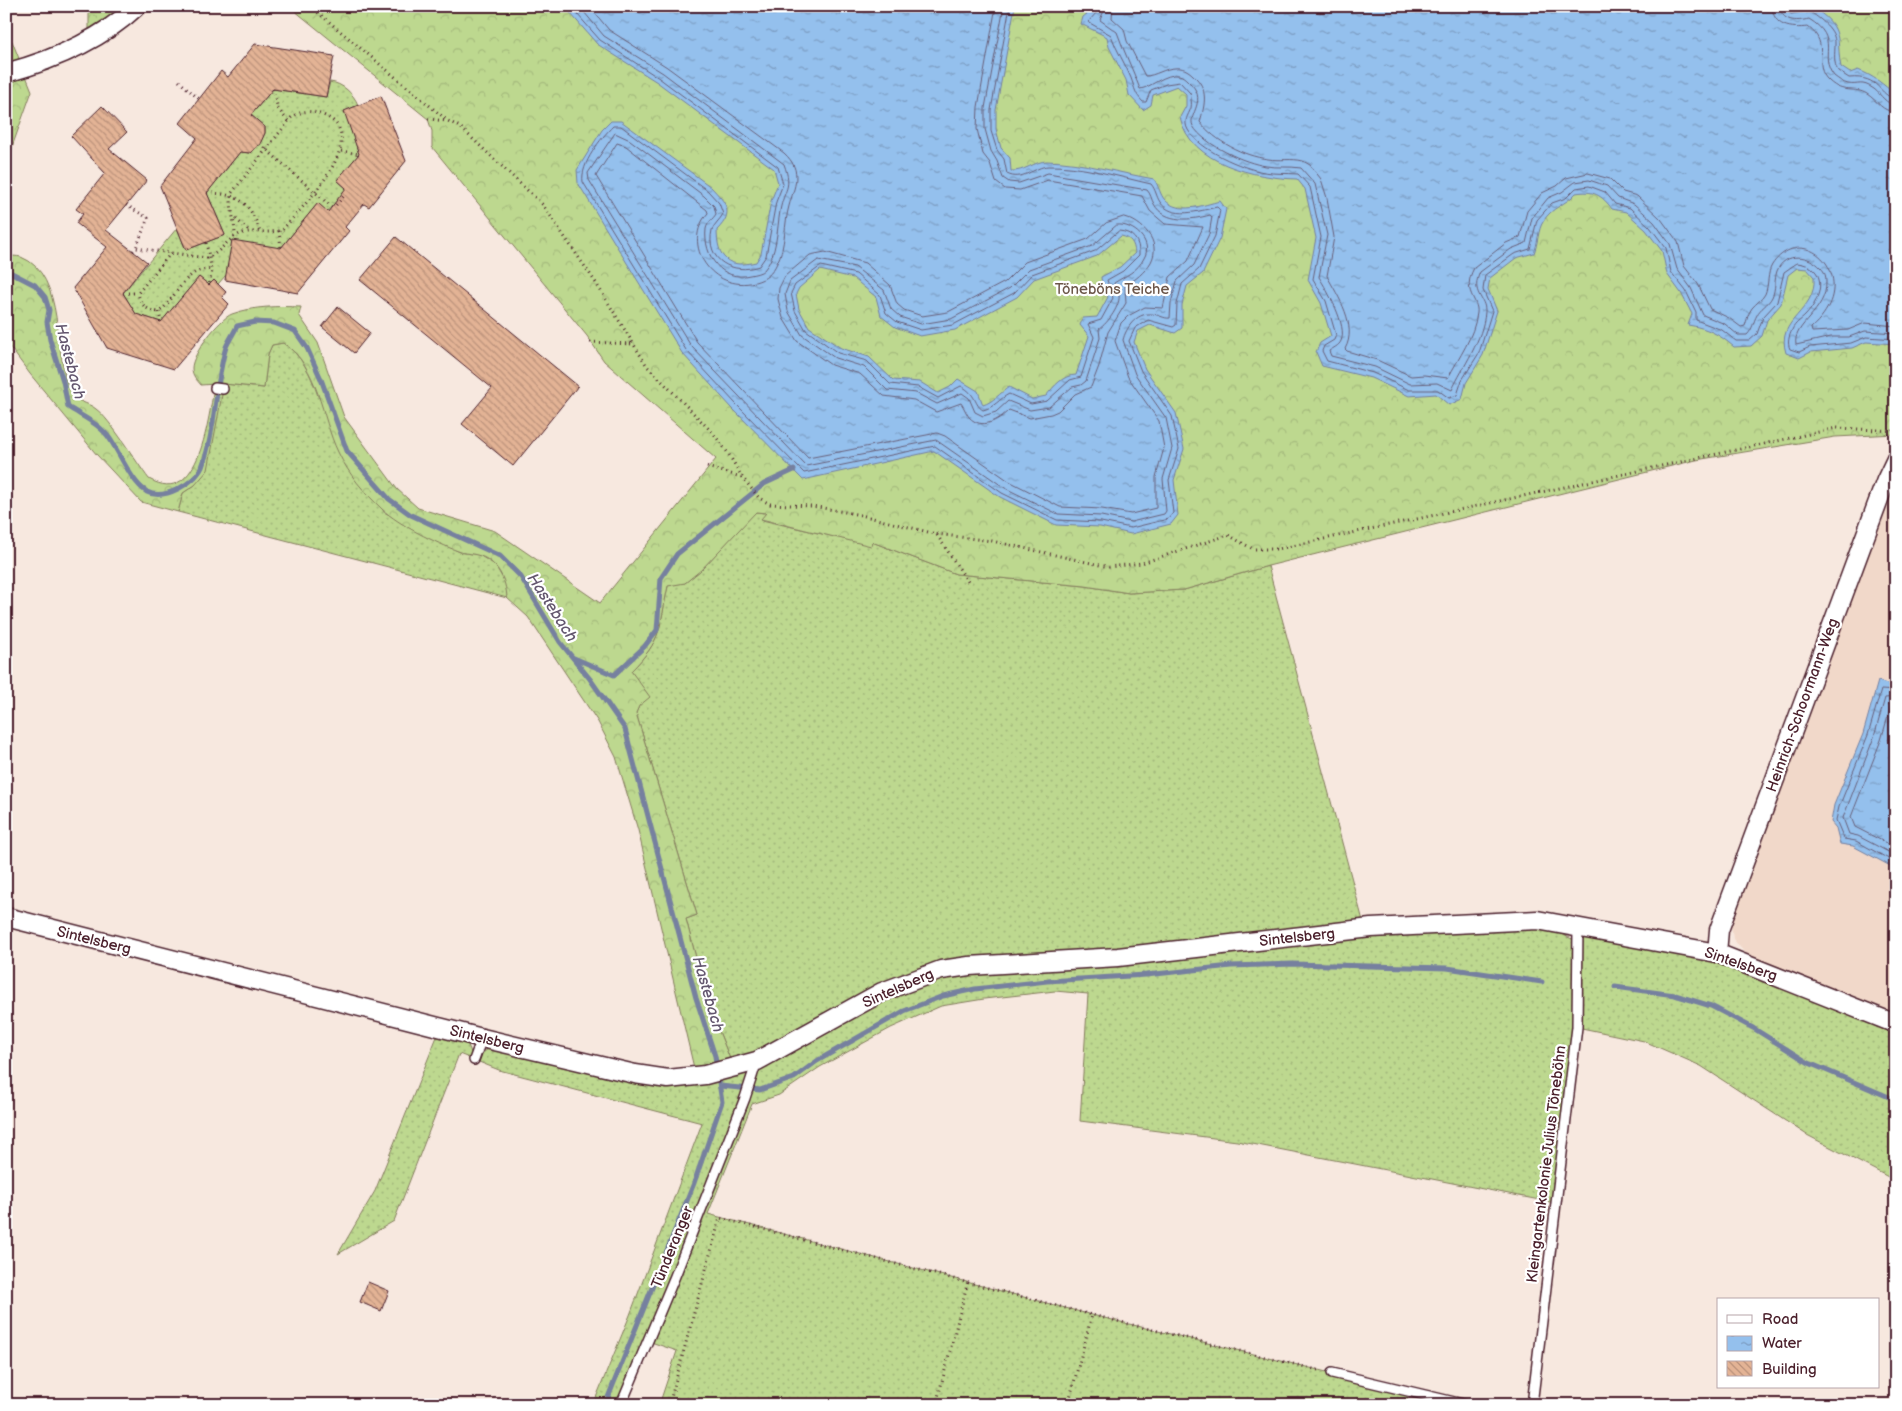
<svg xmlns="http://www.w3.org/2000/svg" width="1902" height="1411" viewBox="0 0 1902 1411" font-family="'Balsamiq Sans',sans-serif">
<defs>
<pattern id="grass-dots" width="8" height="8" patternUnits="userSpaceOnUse" patternTransform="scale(1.25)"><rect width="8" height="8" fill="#bdd88f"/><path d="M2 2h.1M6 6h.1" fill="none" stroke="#a4b97c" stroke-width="1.8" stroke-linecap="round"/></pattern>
<pattern id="forest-crowns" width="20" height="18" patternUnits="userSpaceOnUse" patternTransform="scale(1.25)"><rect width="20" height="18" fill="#bdd88f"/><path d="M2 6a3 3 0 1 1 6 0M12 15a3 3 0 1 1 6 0" fill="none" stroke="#a4b97c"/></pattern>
<pattern id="water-ripples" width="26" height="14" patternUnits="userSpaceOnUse" patternTransform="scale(1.25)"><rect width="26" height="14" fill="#94c0ed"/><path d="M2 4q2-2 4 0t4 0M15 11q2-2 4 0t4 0" fill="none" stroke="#7b9bc0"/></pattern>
<pattern id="building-back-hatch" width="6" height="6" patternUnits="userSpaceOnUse" patternTransform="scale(1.25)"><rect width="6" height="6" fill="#e3b395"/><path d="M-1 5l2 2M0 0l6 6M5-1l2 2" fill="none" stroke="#ba917a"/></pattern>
</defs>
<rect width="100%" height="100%" fill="#f7e8df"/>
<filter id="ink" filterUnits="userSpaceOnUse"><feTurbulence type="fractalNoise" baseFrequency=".02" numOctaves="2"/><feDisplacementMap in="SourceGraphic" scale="10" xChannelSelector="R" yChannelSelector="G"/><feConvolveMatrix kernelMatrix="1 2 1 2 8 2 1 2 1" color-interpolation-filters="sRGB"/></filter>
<g filter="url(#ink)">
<path fill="#f1d8c9" d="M1896,471V1015L1746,954L1733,939L1731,923Z"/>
<g fill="url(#grass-dots)" stroke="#847c5d">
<path d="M330,82C342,83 354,94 358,105L345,111L359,154L337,180L347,189L327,212L318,203L281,248L226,275L218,284L214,280L209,285L199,277L161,322L136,314L123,293L177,228L186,250L225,235L207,193L240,152L250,153L260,143L265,133V127L251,115L273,89L326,97Z"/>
<path d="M283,343C302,355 311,375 318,396L384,512L440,543L460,552L479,555L495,565L506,584L507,598L178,512L183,493L195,485L224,384L264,388L268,354L272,345Z"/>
<path d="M755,512L766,513L762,520L870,545L872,542L956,574L1085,586L1129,593L1184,590L1268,566L1363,921L1131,947L971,959L764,1050L744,1057L730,1059L708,1004L686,919L697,915L636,713L639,706L631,671C663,639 659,628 668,585L685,583L701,570Z"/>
<path d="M1549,929L1577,941L1593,935L1718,962L1896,1025V1181L1807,1135L1701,1066L1644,1041L1577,1027L1555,1203L1237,1141L1080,1121L1088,994L1055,991L984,999L941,1006L891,1028L820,1067L779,1095L752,1104L708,1214L1092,1315L1409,1392L1406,1405H659L677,1351L648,1341L621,1405H593L630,1315L702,1123L499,1070L459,1054L394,1221L338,1254L375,1191L438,1034L466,1040L474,1060L493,1045L694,1084L885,997L944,977L1420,932Z"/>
</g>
<g fill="url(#forest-crowns)" stroke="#847c5d">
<path d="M89,6H137L89,39Z"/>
<path d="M289,6H564L572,15L570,6H1896V434L1835,437L1696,460L1268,566L1184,590L1129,593L1085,586L956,574L872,542L871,546L761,519L766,513L756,512L701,570L685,583L668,586C659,628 663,639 631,671L650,697L639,706L636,713L697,915L686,919L708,1004L730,1059L694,1068L638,830L616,757L598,722L528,617L507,598C506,579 497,560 477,555C471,553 464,554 458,551C436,543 399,525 382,509C364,492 349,475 338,452C321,417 319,366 283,343L272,345L268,354L264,388L224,384L208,470L195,485L183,493L178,512L141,502L97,455L30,374L6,342V256C11,256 17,256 21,257C67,275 52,355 71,392C76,403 88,402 96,409C110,419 136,462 149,479C201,509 208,415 215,384L201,385C197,380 192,376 192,368C192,354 219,319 232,314C254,306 278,306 301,307L299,315L318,343L344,417L397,489L418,508L495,531L600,603L716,459L604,361L587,336L432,147V131L428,119Z"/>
<path d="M6,41H12L32,91L13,144L6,183Z"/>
</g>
<g fill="url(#water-ripples)" stroke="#76809f" fill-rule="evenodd">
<path d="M564,6H1015L996,110V129L1001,148L1010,158L1011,171C1024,172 1035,161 1047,161C1083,162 1119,173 1154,179C1159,186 1160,195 1165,200C1179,215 1203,205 1220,201L1226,209L1220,238L1203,273L1187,286L1182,305V328L1175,333L1150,325L1138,331L1134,342L1145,369L1176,413L1184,449L1174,480L1178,515L1171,524L1131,534L1100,527L1056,525L1000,497L934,451L803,480L732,408L682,353L578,183L577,170L602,130L611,121H621L711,187C726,203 735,212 717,230C717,258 728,269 756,262L761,254L771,201L778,183L774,169L657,82L597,44ZM1121,236C1131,238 1134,243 1135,253L1120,267L1101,277L1102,288L1108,297L1097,317L1083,318L1080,325L1089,336L1076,375C1063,375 1054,386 1046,396L1032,399L1009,387C1000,393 993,402 983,405L978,391L958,379L950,387L938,393L920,382L893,380L869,357L841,348L809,327L799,309L796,294L799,288L820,270L853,278L876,297L881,316L895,327L920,336L955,330L1017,297L1034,279L1097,256Z"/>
<path d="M1097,6H1789L1793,9C1798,9 1804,6 1808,6C1813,7 1818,11 1822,14C1844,31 1836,44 1841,67L1850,73L1858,70C1874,76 1883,84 1896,95V344L1866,342L1852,348L1811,352L1799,358L1786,353C1775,318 1817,313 1814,277L1807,269L1797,268L1788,275L1781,304L1767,320L1762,336L1751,346L1734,347C1719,334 1707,328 1688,325L1692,314L1681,293L1667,274L1662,251L1646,230L1626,212L1612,209C1602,195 1593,190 1576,193C1566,205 1551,207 1543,222C1538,229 1538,244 1534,253L1516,258L1490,278L1488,289L1497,311L1483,355L1466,383L1462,399L1449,405L1436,394L1409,396L1371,378L1322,366L1316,352L1320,343L1331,336L1321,303L1308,280L1316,238L1305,189L1297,179C1256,178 1190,164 1180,117L1186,106V94L1177,86L1153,95L1151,105L1143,110L1129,95L1126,80L1109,47L1107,37L1081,24L1083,17Z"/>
<path d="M1878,681L1896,687V869L1853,846L1840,844L1836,828L1831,822L1834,805L1863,734Z"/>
</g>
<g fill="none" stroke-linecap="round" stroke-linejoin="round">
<g stroke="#685f79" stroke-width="1">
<path d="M570,6L600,40L659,78L778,167L783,184L776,202L766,256L759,266C733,275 705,261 712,230C714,224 720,220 723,214L719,203L708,191L621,126H613C601,138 580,164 583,182L686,350L736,404L804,473L935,446L1002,493L1057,520L1101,522L1131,528L1168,519L1173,513L1169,480L1179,449L1172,416L1141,371L1129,341L1135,328L1148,320L1173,327L1176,325L1177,304L1182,284L1199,269L1215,236L1220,210L1217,207C1199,211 1172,220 1160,202C1156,196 1156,190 1151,184C1120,177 1079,165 1048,166C1034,167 1022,182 1007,174L1004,159L997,150L991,131V110L1010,6"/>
<path d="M579,6L604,36L663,73L784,164C793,189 784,188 780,211C777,229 777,256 764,270C761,273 755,274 750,275C722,282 703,256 706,229C707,223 713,219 716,214L714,206L704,196L630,140L615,133L588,173L589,180L691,346L806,466L936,440L1005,488L1058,514L1101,516L1131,522L1164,514L1166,511L1163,479L1172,448L1166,418L1135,374L1123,340C1126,328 1136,313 1151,314C1158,314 1164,319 1170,318L1171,303L1177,281L1194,265L1209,234L1212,217L1210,215C1192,220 1165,224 1154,204C1151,199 1151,194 1147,190L1048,173L1019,183L1009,182L1003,178L997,161L991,151L985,129V108L1004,6"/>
<path d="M589,6L609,30L667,67L784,153C804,171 794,187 789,206C784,224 786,246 777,263C772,274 766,279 755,282C712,293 680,244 708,213L707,210L626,146L617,143L596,176L697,342L808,458L937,433L945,436L1009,481L1060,507L1102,509L1131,514L1156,508V477L1164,448L1159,421L1128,377L1115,341L1121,323L1128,316L1145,307L1163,308L1170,277L1188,261L1203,227L1165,224L1150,211L1142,196L1048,180L1020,190L1005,189L996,182L990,163L983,154L977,129L978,107L996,6"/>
<path d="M1099,6L1098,11L1088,22L1111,35C1116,50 1125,63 1131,78C1135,89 1135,94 1143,102H1146L1151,90L1166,84L1180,82L1190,93C1191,97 1192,104 1191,108C1188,116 1183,121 1188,130C1200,150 1241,168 1264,172C1275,174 1287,173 1298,174L1310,187L1321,237L1313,279L1326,301L1336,335L1334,340L1324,346L1322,351L1327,361L1373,373L1409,390H1438L1449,398L1457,395L1462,380L1479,353L1492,311L1483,290L1485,275L1514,254L1530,249L1537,220L1552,203L1566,198L1576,188L1589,186L1605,192L1615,204L1630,208L1650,227L1666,248L1671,272L1686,291L1696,312V320L1722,330L1736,341H1749L1757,334L1763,317L1777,302L1784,272L1797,263C1829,266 1823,298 1805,316C1800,321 1795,323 1792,330C1789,336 1787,343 1790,349L1799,352L1810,347L1851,343L1866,337L1896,339"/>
<path d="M1106,6L1100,20L1117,32C1124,52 1133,70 1140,89C1150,88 1165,73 1179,75C1183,76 1185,78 1188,81C1210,100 1187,114 1193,126C1204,145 1245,163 1266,166C1278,168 1289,166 1301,168L1315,184L1327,235L1319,277C1327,290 1348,326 1341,341C1339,346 1333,348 1329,351L1331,356L1375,367L1410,384L1437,383L1452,390C1463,366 1483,340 1485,312C1486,297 1470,294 1480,272L1511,249L1526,243L1532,218L1548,198L1562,192L1575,182L1589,180L1607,186L1618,198L1634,204L1654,222L1670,244L1677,269L1691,288L1703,315L1725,324L1738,335H1747C1753,329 1753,322 1757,315C1760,308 1768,305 1772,297C1776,289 1774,280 1777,271C1785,251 1810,255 1821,268C1825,272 1826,276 1826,282C1827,312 1792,324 1796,345L1831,337H1849L1865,331L1896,333"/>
<path d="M1113,6L1112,18L1124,29L1127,41L1145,76C1155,76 1165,68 1175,68C1182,67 1188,70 1193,75C1209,89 1205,104 1200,122C1215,141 1243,156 1268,159C1280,161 1292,158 1303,161L1310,165L1321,179L1327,198L1334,237L1327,276C1338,296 1358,326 1345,349L1347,351L1377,360L1411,376L1424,375L1448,378C1459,357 1474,337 1477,313C1479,299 1461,292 1474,268L1506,243L1520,237L1527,211L1542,193L1557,186L1566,178L1588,173L1610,179L1623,192L1637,196L1661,219L1678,242L1684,266L1698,284L1710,309L1729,318L1741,327L1745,326C1747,320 1748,313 1752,308C1756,303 1762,300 1765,294C1769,285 1767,273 1772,265C1803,218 1867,279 1811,328L1812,332L1848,330L1865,323L1896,326"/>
<path d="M1772,6C1773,27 1791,29 1808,27C1832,44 1811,65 1829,81C1844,95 1854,86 1867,94C1878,101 1882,112 1896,112"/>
<path d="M1780,6C1781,22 1796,22 1809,19C1842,39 1817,55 1834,76C1838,79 1843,83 1848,84C1859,86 1861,80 1874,89C1882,95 1885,104 1896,105"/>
<path d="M1786,6L1787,11L1791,14L1809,11C1820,19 1836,29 1835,44C1835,54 1833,62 1838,71L1849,78C1881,75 1878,96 1896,99"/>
<path d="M1124,217C1142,222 1162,241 1151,262C1145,272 1135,280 1125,286L1126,303L1108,332L1099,366L1091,387L1075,394L1058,411L1051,414L1030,418L1009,410C999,420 982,431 969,417C966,413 964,407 961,403L936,412L914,400L884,396L860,374L831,365L797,341L783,318L778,299L779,288L785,276L810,255L825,252L865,263L890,285L897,304L904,310L922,316L948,312L1005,282L1025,262L1088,239L1106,223Z"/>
<path d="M1117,225C1133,223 1154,242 1144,258C1138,271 1125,276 1114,283C1115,287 1118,290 1119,294C1121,305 1108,323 1099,329L1100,338L1086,381L1081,385L1072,387L1049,407L1030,410L1008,401L996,412L983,416L975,412L969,398L962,393L937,404L916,393L887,390L864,367L835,358L802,335L788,311L785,294L790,281L818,260L855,267L884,290L891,309L900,317L921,324L951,319L1010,288L1029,269L1092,246Z"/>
<path d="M1119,231C1133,232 1140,241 1139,255L1123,271L1107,280L1113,298L1101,320L1088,324L1094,337L1081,377L1070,380L1047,401L1031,404L1009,394C999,399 995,407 983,410C974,405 977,394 961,386L938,398L918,387L890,384L867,361L838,353L806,330L795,311L791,293L795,285L821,266L856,274L880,295L886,313L897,322L921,330L953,325L1014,293L1032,274L1095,251Z"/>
<path d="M1896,691L1881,690L1868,735L1839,807L1836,820L1844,839L1856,841L1896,863"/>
<path d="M1896,697L1885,698L1874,737L1843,818L1849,834L1858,836L1896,856"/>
<path d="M1896,705L1891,706L1881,740L1851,817L1855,827L1896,848"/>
</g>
<g stroke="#76809f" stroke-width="5">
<path d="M6,270L35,285L45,297L49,310L47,322L50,340L63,381L68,407C83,417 100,424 110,439C120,454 132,483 147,492C164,501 195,483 202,467C216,430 215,383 226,347C229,340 234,333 237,326L255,322L274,323L295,331L307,348L321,379L347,451L389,499L411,515L500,556L521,577L560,642L590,679L625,729L696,998L715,1056L722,1102L694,1183L605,1405"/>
<path d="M574,658L614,675L644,647L657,630L661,578L677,554L764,484L794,470"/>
<path d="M1615,987L1675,995L1711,1006L1753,1028L1809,1063L1896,1100"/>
<path d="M720,1086L760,1090L794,1078L817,1061L904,1011L943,996L975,989L1047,981L1146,975L1231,966L1292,964L1447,968L1542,982"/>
</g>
</g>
<g fill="url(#building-back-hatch)" stroke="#4a1f2b">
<path d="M255,44L334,56L326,97L273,89L251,115L265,127V133L260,144L250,153L240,152L207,193L225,235L186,250L160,186L197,138L180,123L221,71L228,77Z"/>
<path d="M381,96L406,161L369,207L364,204L345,227L349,231L298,293L225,280L232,240L281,248L318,203L328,212L346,188L337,180L359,154L344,111Z"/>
<path d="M102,106L127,132L109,149L147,180L106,230L147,262L123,293L136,314L161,322L199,277L209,285L214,280L226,292L222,297L229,304L174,369L107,348L73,288L107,247L76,223L83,214L76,209L105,173L71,136Z"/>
<path d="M396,237L578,386L513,466L462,424L492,388L360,280Z"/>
<path d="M338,307L370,333L354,353L322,327Z"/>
<path d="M368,1282L389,1291L381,1311L360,1302Z"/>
</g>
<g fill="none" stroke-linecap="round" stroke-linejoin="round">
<defs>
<g id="lane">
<path d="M215,388L223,389"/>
<path d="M474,1060L482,1038"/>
<path d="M1332,1373L1467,1405"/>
<path d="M621,1405L675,1276L745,1098L757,1061"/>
<path d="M1532,1405L1577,1027L1578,926"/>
</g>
<g id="street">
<path d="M6,73C54,60 101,40 137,6"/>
<path d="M6,917L482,1038L635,1074L668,1079L705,1075L757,1061L882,992L941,970L969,966L1118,957L1371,928L1537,920L1717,953L1896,1024"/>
<path d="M1717,953L1719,930L1886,480L1896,459"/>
</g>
</defs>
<use href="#lane" stroke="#4a1f2b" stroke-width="12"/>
<use href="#street" stroke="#4a1f2b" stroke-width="21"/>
<g stroke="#4a1f2b" stroke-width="3" stroke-dasharray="1 4" stroke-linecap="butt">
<path d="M310,6L448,121L460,127L543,205L596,283L647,366L713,433L728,453L742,477L759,498L770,504L812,506L861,515L936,534L992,541L1109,567L1142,563L1228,535L1253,549H1278L1837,428L1896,431"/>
<path d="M179,81L199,99"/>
<path d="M273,89L278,109L288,121"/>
<path d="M6,108L12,97L9,88"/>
<path d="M428,119L447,121"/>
<path d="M260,144L332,207"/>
<path d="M341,151L359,154"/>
<path d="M207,193C238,193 251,203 260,232"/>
<path d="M126,205L148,218L136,248"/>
<path d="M336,205L344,196"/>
<path d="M236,219L249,231"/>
<path d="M279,231L281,248"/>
<path d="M206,243L212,270L209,285"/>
<path d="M133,251L136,248L207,258C220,253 225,242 236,236C250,227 268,236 283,229C302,207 375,136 323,115C310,110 302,110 291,118L231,194C230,209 235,222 235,236"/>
<path d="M171,253L138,293C141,306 146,310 159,312C176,299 186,265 212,270"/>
<path d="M123,293H138"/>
<path d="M159,312L161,322"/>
<path d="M590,342L633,344"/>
<path d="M707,467L741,477"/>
<path d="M937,535L970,585"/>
<path d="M669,1405L720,1218L1092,1315L1322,1371"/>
<path d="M936,1405L968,1281"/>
<path d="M1068,1405L1092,1315"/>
</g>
<use href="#lane" stroke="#fff" stroke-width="9"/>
<use href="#street" stroke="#fff" stroke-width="18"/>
</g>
</g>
<g text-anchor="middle" stroke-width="4.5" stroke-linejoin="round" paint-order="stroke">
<g font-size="15" fill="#6c5649" stroke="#fff">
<text x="1112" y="294">Töneböns Teiche</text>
</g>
<g font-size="15" fill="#4a1f2b" stroke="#fff">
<text transform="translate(1802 705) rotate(-70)" y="5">Heinrich-Schoormann-Weg</text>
<text transform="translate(1297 937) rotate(-6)" y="5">Sintelsberg</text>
<text transform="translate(94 940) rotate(14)" y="5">Sintelsberg</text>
<text transform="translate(1741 964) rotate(19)" y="5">Sintelsberg</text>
<text transform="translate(898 988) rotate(-24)" y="5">Sintelsberg</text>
<text transform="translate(487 1039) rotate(14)" y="5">Sintelsberg</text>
<text transform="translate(1546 1164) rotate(-83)" y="5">Kleingartenkolonie Julius Töneböhn</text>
<text transform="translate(672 1247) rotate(-68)" y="5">Tünderanger</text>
</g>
<g font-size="16" font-style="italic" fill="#64576f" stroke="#fff">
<text transform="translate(71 361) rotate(75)" y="6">Hastebach</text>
<text transform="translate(553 607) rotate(57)" y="6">Hastebach</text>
<text transform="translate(709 994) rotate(74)" y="6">Hastebach</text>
</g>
</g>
<rect width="1902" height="1411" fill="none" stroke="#fff" stroke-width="25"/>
<rect x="12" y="12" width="1877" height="1386" fill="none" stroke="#4a1f2b" stroke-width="2" filter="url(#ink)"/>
<rect x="1717" y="1298" width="162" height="90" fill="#ffffff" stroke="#b7a5aa"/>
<rect x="1727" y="1315" width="25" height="8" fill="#ffffff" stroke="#b7a5aa"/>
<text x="1762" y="1324" font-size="15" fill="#4a1f2b">Road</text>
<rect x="1727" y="1336" width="25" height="15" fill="url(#water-ripples)" stroke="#b7a5aa"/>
<text x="1762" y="1348" font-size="15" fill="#4a1f2b">Water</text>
<rect x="1727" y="1361" width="25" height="15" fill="url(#building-back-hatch)" stroke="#b7a5aa"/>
<text x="1762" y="1374" font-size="15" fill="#4a1f2b">Building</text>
</svg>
